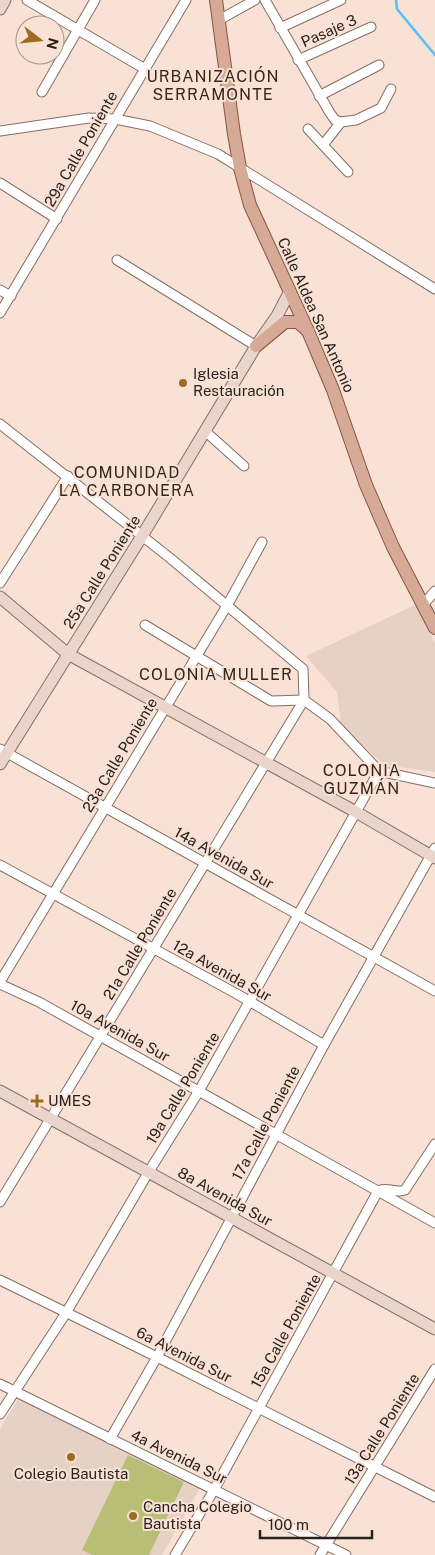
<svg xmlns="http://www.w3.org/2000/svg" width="435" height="1555" viewBox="0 0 435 1555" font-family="'Public Sans',sans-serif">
<rect width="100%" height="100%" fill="#f9e2d5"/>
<g fill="#e7d1c5">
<path d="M417,604L435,644V772L384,765L341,725L337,692L306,656Z"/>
<path d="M22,1398L200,1488L162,1555H0V1429L17,1401Z"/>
</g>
<path fill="#b9be77" d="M128,1455L184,1482L149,1555H92L82,1550Z"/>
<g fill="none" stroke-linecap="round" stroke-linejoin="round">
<path stroke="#56bff3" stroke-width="2.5" d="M396,0L397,9L435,55"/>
<defs>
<g id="street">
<path d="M27,0L145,69"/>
<path d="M265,0L330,113L335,120L341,122"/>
<path d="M219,20L255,0"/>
<path d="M280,28L341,0"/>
<path d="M298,60L371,27"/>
<path d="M42,92L95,0"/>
<path d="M319,96L379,65"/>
<path d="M341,122L356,120L381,108L391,89"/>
<path d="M308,129L348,172"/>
<path d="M0,131L89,118L115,119L150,126L218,154L435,289"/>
<path d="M323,145L341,122"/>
<path d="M0,183L57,219"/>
<path d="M117,260L256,346"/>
<path d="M0,290L11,296"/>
<path d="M0,313L186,0"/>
<path d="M0,424L170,558L303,669L304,700"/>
<path d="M205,431L244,466"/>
<path d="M0,583L68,476"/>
<path d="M423,605L435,591"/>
<path d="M145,625L271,701L304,700"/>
<path d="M304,700L330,719L379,771L435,783"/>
<path d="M0,749L435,991"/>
<path d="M0,865L237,994L324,1045"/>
<path d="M0,982L228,604L262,542"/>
<path d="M0,984L39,1002L435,1223"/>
<path d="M0,1202L304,700"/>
<path d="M0,1280L157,1357L435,1497"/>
<path d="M0,1384L346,1555"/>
<path d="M0,1414L66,1313L148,1173L199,1091L379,771"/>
<path d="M110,1439L157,1357L324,1045L435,848"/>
<path d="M175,1555L214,1490L378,1191C387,1186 396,1194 405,1190L435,1144"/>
<path d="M320,1555L435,1369"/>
</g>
<g id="secondary">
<path d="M0,9L5,0"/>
<path d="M0,597L68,654L356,812L435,858"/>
<path d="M0,764L142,536L256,346L277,316L290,291"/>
<path d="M0,1091L435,1329"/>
</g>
<g id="primary">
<path d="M216,0L234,134L240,168L250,205L308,331L333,390L366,485L393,547L435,628"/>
<path d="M256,346L285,322H298L308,331"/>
</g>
</defs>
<use href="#street" stroke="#836f64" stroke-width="11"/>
<use href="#secondary" stroke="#836f64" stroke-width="13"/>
<use href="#primary" stroke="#895540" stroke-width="14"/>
<use href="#street" stroke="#fff" stroke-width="9"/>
<use href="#secondary" stroke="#ebd4cc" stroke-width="11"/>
<use href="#primary" stroke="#d7aa98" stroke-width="12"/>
</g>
<g fill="#9c6c1f" stroke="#f9e2d5" stroke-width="2">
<circle cx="183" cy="383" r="5"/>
<path d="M34.5 1093.5h5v5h5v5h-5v5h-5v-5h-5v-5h5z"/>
<circle cx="71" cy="1457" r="5"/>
<circle cx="133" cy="1516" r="5"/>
</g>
<g text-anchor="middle" stroke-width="4" stroke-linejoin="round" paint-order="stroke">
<g font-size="15" fill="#28201c" stroke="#f9e2d5">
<text transform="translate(329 31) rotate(-24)" y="5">Pasaje 3</text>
<text transform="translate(81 149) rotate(-60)" y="5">29a Calle Poniente</text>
<text transform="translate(316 315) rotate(66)" y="5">Calle Aldea San Antonio</text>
<text transform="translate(102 572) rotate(-58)" y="5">25a Calle Poniente</text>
<text transform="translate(120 755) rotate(-59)" y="5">23a Calle Poniente</text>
<text transform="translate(224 858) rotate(29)" y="5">14a Avenida Sur</text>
<text transform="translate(140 944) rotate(-59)" y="5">21a Calle Poniente</text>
<text transform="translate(222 971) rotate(29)" y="5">12a Avenida Sur</text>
<text transform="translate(120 1031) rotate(29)" y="5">10a Avenida Sur</text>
<text transform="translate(183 1088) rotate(-59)" y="5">19a Calle Poniente</text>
<text transform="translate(266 1123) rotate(-62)" y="5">17a Calle Poniente</text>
<text transform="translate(225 1197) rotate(29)" y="5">8a Avenida Sur</text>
<text transform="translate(286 1331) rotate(-61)" y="5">15a Calle Poniente</text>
<text transform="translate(184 1355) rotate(27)" y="5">6a Avenida Sur</text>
<text transform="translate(382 1429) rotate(-58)" y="5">13a Calle Poniente</text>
<text transform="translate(179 1457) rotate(26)" y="5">4a Avenida Sur</text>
</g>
<g font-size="15" fill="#28201c" stroke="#f9e2d5" text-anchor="start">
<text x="193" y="379">Iglesia<tspan x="193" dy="17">Restauración</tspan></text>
<text x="48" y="1106">UMES</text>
<text x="71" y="1479" text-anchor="middle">Colegio Bautista</text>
<text x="143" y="1512">Cancha Colegio<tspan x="143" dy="17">Bautista</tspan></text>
</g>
<g font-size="16" letter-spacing="1" fill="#36251b" stroke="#f9e2d5">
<text x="213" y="82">URBANIZACIÓN<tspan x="213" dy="18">SERRAMONTE</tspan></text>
<text x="127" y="478">COMUNIDAD<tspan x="127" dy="18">LA CARBONERA</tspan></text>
<text x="216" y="680">COLONIA MULLER</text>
<text x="362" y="776">COLONIA<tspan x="362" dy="18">GUZMÁN</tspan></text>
</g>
</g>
<g transform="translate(40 40) rotate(106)"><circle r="24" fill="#f9e2d5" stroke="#a5948b"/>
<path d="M0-4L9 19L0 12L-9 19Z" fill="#9c6c1f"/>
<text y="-8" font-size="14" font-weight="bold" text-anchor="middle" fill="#28201c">N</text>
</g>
<path d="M260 1530v8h112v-8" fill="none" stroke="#28201c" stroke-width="2.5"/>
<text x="268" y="1530" font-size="15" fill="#28201c" stroke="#f9e2d5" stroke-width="4" paint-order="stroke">100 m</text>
</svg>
